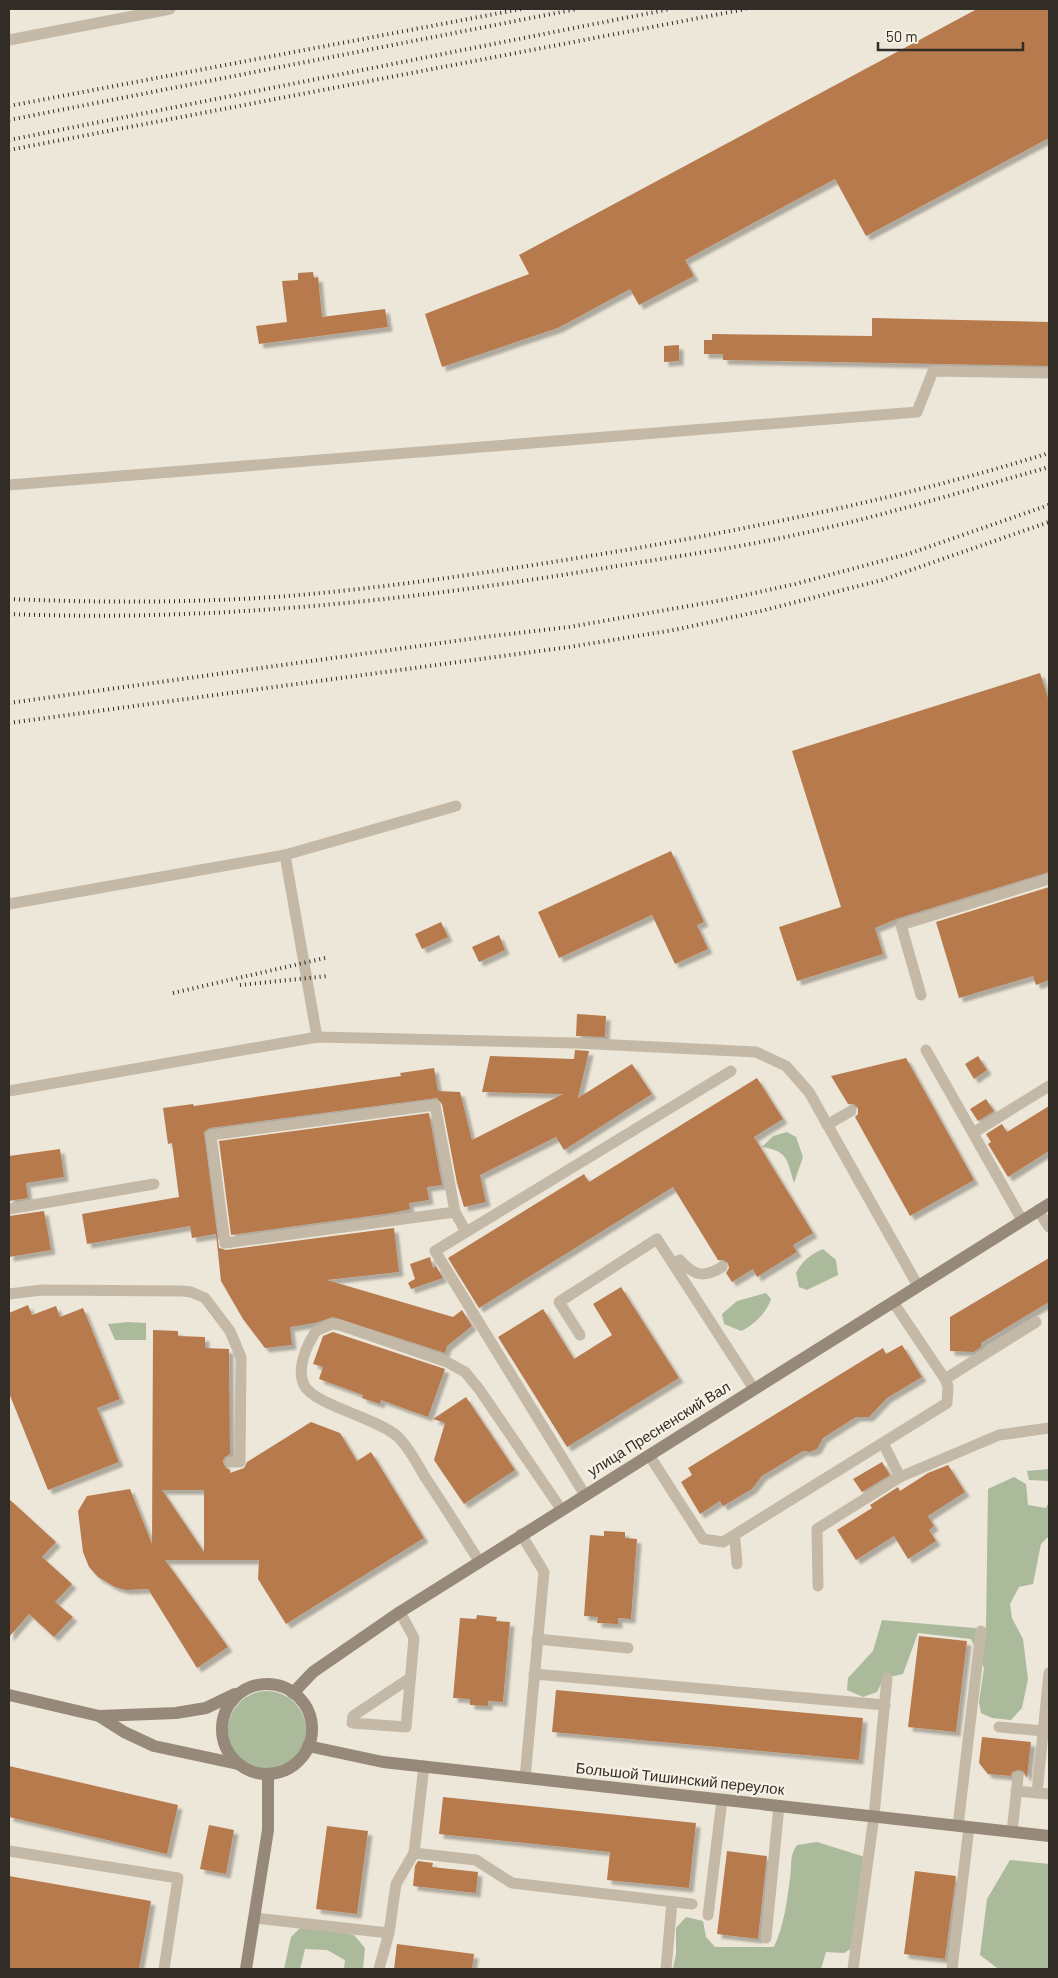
<svg xmlns="http://www.w3.org/2000/svg" width="1058" height="1978" viewBox="0 0 1058 1978" font-family="Barlow,sans-serif">
<defs>
<filter id="shadow"><feDropShadow dx="4.5" dy="4.5" stdDeviation="1" flood-color="#0004"/></filter>
</defs>
<rect width="100%" height="100%" fill="#ede7d9"/>
<g fill="#abba9b">
<path d="M787,1132L796,1137L803,1157L794,1183C787,1160 788,1151 762,1147L773,1136Z"/>
<path d="M823,1249L836,1260L838,1275L807,1290L799,1287L796,1273C802,1261 811,1254 823,1249Z"/>
<path d="M766,1293L771,1299C767,1312 754,1325 741,1331L724,1324L722,1314L737,1301Z"/>
<path d="M128,1322L146,1323V1340H115L108,1324Z"/>
<path d="M1049,1469V1481L1029,1480L1027,1471Z"/>
<path d="M1014,1477L1026,1484L1028,1505L1046,1508L1049,1502V1536L1041,1544L1033,1584L1019,1587L1010,1604L1012,1618L1023,1639L1028,1679L1022,1708L1011,1720L992,1718L981,1713L979,1702L984,1668L971,1639L918,1633L903,1674L884,1678L877,1692L863,1697L847,1690L848,1678L873,1651L882,1620L986,1629L988,1489Z"/>
<circle cx="267" cy="1730" r="39"/>
<path d="M817,1842L865,1857L852,1948L844,1953L826,1952L821,1969L673,1968L676,1954V1928L686,1917L703,1921L706,1937L715,1947H774C784,1925 787,1902 790,1878C792,1865 789,1856 797,1845Z"/>
<path d="M1010,1860L1049,1864V1969L997,1968L980,1955L987,1899Z"/>
<path d="M300,1928L326,1929L354,1935L365,1948L363,1969H344L345,1960L327,1950L305,1949L300,1969H284L291,1937Z"/>
</g>
<g fill="#b67a4e" fill-rule="evenodd" filter="url(#shadow)">
<path d="M977,9H1049V138L866,236L835,179L685,260L694,276L639,305L630,289L558,328L442,367L425,314L529,274L519,255Z"/>
<path d="M313,272L314,278L318,277L322,317L385,309L388,327L259,344L256,326L287,322L282,281L298,280V273Z"/>
<path d="M872,318L1049,322V366L723,360V354H704V340H712V334L872,336Z"/>
<path d="M679,345V361L664,362V346Z"/>
<path d="M1040,673L1049,701V872L899,918L875,928L883,954L797,981L779,927L841,907L792,751Z"/>
<path d="M671,851L704,922L697,925L708,949L675,964L652,915L559,958L538,912Z"/>
<path d="M1049,887V980L1036,985L1033,976L959,998L936,922Z"/>
<path d="M441,922L448,937L422,949L415,934Z"/>
<path d="M499,935L505,950L479,962L472,947Z"/>
<path d="M577,1014L606,1016L605,1037L576,1036Z"/>
<path d="M575,1050L589,1051L578,1098L632,1064L652,1094L564,1150L556,1137L480,1175L486,1202L464,1207L457,1183L442,1104L437,1098L210,1128L204,1132L219,1248L226,1250L394,1228L399,1272L327,1280L453,1317L462,1310L472,1326L447,1346L445,1353L333,1317L315,1323L290,1327L292,1345L265,1348L243,1319L221,1281L216,1234L192,1238L190,1226L87,1244L82,1214L179,1197L172,1143L168,1144L163,1108L193,1104L194,1106L401,1076L400,1073L434,1068L438,1091L460,1092L472,1140L563,1094L482,1092L490,1056L574,1059Z"/>
<path d="M978,1056L987,1070L974,1079L965,1064Z"/>
<path d="M906,1058L974,1180L910,1216L855,1117L858,1114V1108L854,1104H848L831,1076Z"/>
<path d="M757,1078L783,1119L754,1137L813,1233L793,1245L797,1252L757,1277L753,1269L732,1282L726,1273L729,1268L728,1263L723,1260H718L673,1187L479,1308L448,1258L584,1174L589,1182Z"/>
<path d="M986,1099L994,1111L978,1121L970,1109Z"/>
<path d="M1049,1106V1151L1008,1177L988,1144L991,1142L986,1134L1002,1124L1007,1132Z"/>
<path d="M429,1113L442,1185L427,1187L429,1200L409,1203L410,1209L392,1213L231,1235L219,1141Z"/>
<path d="M60,1149L64,1177L26,1183L28,1198L9,1201V1156Z"/>
<path d="M44,1211L51,1250L9,1257V1216Z"/>
<path d="M430,1257L433,1268L436,1266L443,1278L411,1289L408,1283L415,1279L410,1264Z"/>
<path d="M1049,1258V1302L981,1343V1347L974,1352L950,1351V1317Z"/>
<path d="M621,1287L679,1378L567,1447L498,1337L543,1309L574,1359L612,1335L593,1304Z"/>
<path d="M28,1305L32,1315L56,1306L60,1317L83,1308L120,1399L97,1408L119,1462L48,1490L9,1393V1313Z"/>
<path d="M153,1330L178,1331V1336L205,1337V1348L229,1349L230,1454L224,1458L223,1462L226,1468L230,1470V1473L244,1468L247,1462L311,1422L340,1433L357,1461L371,1452L424,1538L286,1624L258,1579L259,1560H165L228,1647L197,1668L148,1589L126,1590L115,1587L98,1577L89,1567L83,1552L78,1511L87,1496L130,1489L152,1544ZM162,1490H204V1552Z"/>
<path d="M333,1332L445,1369L428,1417L381,1400L380,1404L362,1398L363,1395L319,1379L323,1367L313,1364L323,1336Z"/>
<path d="M902,1345L922,1377L887,1398L869,1417H856L823,1438L817,1449L810,1452L803,1451L762,1476L752,1489L723,1506L720,1501L700,1514L681,1482L692,1475L688,1468L883,1348L886,1354Z"/>
<path d="M466,1397L515,1470L464,1504L434,1460L445,1423L433,1419Z"/>
<path d="M882,1462L890,1475L862,1492L853,1479Z"/>
<path d="M948,1465L965,1492L928,1516L934,1526L929,1530L936,1541L908,1559L894,1536L856,1560L837,1530L872,1508L870,1505L898,1487L900,1491L928,1473Z"/>
<path d="M9,1499L56,1542L42,1557L72,1584L55,1602L73,1617L54,1637L29,1614L9,1637Z"/>
<path d="M604,1531L625,1532V1538L637,1539L631,1619L618,1618V1624L597,1623L598,1617L584,1616L590,1535L604,1536Z"/>
<path d="M477,1615L497,1617L496,1621L510,1622L503,1702L488,1701V1706L470,1705V1699L453,1698L460,1618L476,1619Z"/>
<path d="M919,1636L967,1641L956,1732L908,1727Z"/>
<path d="M556,1690L863,1718L859,1760L552,1732Z"/>
<path d="M982,1737L1031,1742L1027,1778L1023,1771L1018,1770L1012,1772L1011,1776L988,1774L979,1763Z"/>
<path d="M9,1766L178,1805L167,1854L9,1817Z"/>
<path d="M443,1797L696,1823L689,1888L607,1880L610,1852L439,1834Z"/>
<path d="M209,1825L234,1830L226,1874L200,1869Z"/>
<path d="M327,1826L368,1831L357,1914L316,1909Z"/>
<path d="M727,1851L767,1856L758,1939L717,1934Z"/>
<path d="M418,1861L433,1863L432,1867L478,1872L476,1893L413,1886L415,1866Z"/>
<path d="M915,1871L956,1876L945,1959L904,1954Z"/>
<path d="M9,1876L151,1901L139,1969H9Z"/>
<path d="M397,1944L474,1954L472,1969H394Z"/>
</g>
<g fill="none" stroke-linecap="round" stroke-linejoin="round">
<g stroke="#c4b9a7" stroke-width="11">
<path d="M9,40L170,9"/>
<path d="M9,485L917,412L933,371L1049,373"/>
<path d="M285,855L317,1037"/>
<path d="M9,904L285,855L456,806"/>
<path d="M921,995L901,925L1049,879"/>
<path d="M926,1050L1022,1220"/>
<path d="M9,1091L317,1037L575,1043L756,1052L786,1066L809,1092L918,1286"/>
<path d="M827,1125L851,1111"/>
<path d="M973,1133L1049,1086"/>
<path d="M9,1209L154,1184"/>
<path d="M1038,1210L1049,1227"/>
<path d="M455,1212L225,1243L211,1135L435,1105L455,1212L466,1232"/>
<path d="M673,1264L680,1260C694,1276 704,1278 722,1267"/>
<path d="M9,1294L42,1290L182,1291L191,1292L205,1298L230,1331L238,1350L241,1358L240,1462H230"/>
<path d="M580,1335L559,1302L657,1239L754,1389"/>
<path d="M945,1379L1036,1322"/>
<path d="M883,1443L900,1477"/>
<path d="M649,1455L703,1539L723,1542L947,1403L948,1386L945,1379L893,1302"/>
<path d="M585,1495L435,1251L731,1071"/>
<path d="M521,1534L544,1572L525,1778"/>
<path d="M733,1537L735,1540L737,1564"/>
<path d="M479,1561C462,1534 445,1507 427,1480C418,1466 410,1448 397,1436C375,1417 314,1405 304,1385C296,1368 307,1345 316,1331L332,1324L340,1325L447,1362L465,1372L479,1389L561,1509"/>
<path d="M818,1586L817,1529L900,1477L999,1435L1049,1428"/>
<path d="M400,1612L414,1638L406,1727L352,1723L353,1716L410,1678"/>
<path d="M537,1639L628,1648"/>
<path d="M534,1674L885,1705"/>
<path d="M999,1727L1043,1731"/>
<path d="M424,1766L414,1853L476,1860L512,1883L692,1904"/>
<path d="M1016,1791L1049,1794"/>
<path d="M1037,1793L1049,1673"/>
<path d="M958,1826L981,1631"/>
<path d="M1012,1832L1018,1777"/>
<path d="M9,1851L178,1878L164,1969"/>
<path d="M708,1915L722,1800"/>
<path d="M255,1918L389,1933"/>
<path d="M766,1938L779,1806"/>
<path d="M379,1969L389,1933L396,1884L414,1853"/>
<path d="M666,1969L672,1902"/>
<path d="M853,1969L874,1816L887,1678"/>
<path d="M952,1969L969,1827"/>
</g>
<g stroke="#978979" stroke-width="12">
<circle cx="267" cy="1729" r="45"/>
<path d="M293,1693L313,1672L400,1612L1049,1204"/>
<path d="M9,1695L99,1716L176,1713L206,1708L235,1694"/>
<path d="M99,1716L124,1732L154,1746L238,1764"/>
<path d="M308,1746L383,1762L1049,1836"/>
<path d="M246,1969L268,1830V1774"/>
</g>
<g stroke="#312c26" stroke-width="4" stroke-dasharray="1 4" stroke-linecap="butt">
<path d="M9,106L521,9"/>
<path d="M9,120L577,9"/>
<path d="M9,140L670,9"/>
<path d="M9,150L746,9"/>
<path d="M9,599C105,603 204,603 300,595C410,585 518,568 626,550C768,525 911,496 1049,453"/>
<path d="M9,614C209,622 408,601 605,568C671,557 738,548 804,533C886,515 968,490 1049,467"/>
<path d="M9,703L484,637L569,627L723,600L795,584L908,554L1049,505"/>
<path d="M9,723L569,647L674,630L761,611L882,580L1049,522"/>
<path d="M240,985L328,976"/>
<path d="M173,993L325,958"/>
</g>
</g>
<g text-anchor="middle" stroke-width="4.5" stroke-linejoin="round" paint-order="stroke">
<g font-size="15" fill="#312c26" stroke="#f6f1e5">
<text transform="translate(659 1429) rotate(-32)" y="5">улица Пресненский Вал</text>
<text transform="translate(680 1779) rotate(6)" y="5">Большой Тишинский переулок</text>
</g>
</g>
<rect width="1058" height="1978" fill="none" stroke="#312c26" stroke-width="20"/>
<path d="M878 42v8h145v-8" fill="none" stroke="#312c26" stroke-width="2.5"/>
<text x="886" y="42" font-size="15" fill="#312c26" stroke="#f6f1e5" stroke-width="4" paint-order="stroke">50 m</text>
</svg>
